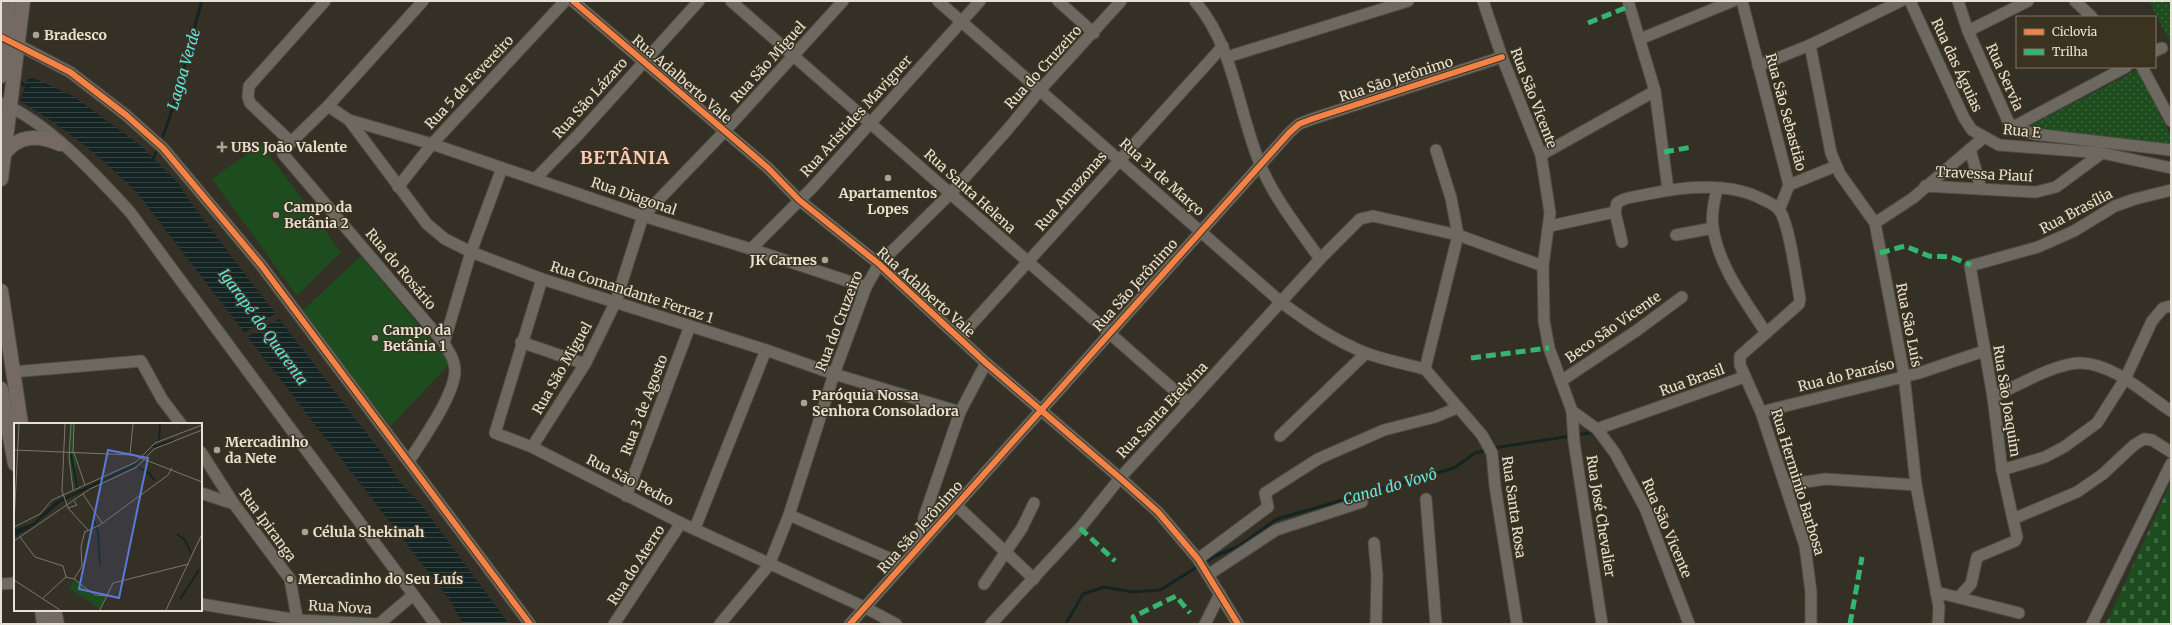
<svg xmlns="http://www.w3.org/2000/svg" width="2172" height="625" viewBox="0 0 2172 625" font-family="Merriweather,serif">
<defs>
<pattern id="cemetery-stones" width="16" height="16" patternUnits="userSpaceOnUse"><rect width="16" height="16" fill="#1d4c1f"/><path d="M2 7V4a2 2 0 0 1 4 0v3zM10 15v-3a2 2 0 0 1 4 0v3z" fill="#3e663f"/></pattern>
<pattern id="park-dots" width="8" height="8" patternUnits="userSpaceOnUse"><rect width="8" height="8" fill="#1d4c1f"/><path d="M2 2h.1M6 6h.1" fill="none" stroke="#3e663f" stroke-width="1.8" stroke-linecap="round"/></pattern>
<pattern id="water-rules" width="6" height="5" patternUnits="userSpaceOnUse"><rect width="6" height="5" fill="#142423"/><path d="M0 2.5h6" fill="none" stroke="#364442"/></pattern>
</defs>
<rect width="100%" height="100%" fill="#353025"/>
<g fill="#1d4c1f">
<path d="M261,144L341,252L297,296L212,179Z"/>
<path d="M361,256L450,363L391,426L300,313Z"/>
</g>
<path fill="url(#cemetery-stones)" d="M2171,482V624H2106Z"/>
<g fill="url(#park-dots)">
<path d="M2149,1H2171V44Z"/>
<path d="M2137,70L2171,136V144L2027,127Z"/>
</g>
<path fill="url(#water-rules)" d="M29,76L73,96L140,145L178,183L194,207L384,456L399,481L423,507L509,624H463L449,599L138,194C103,158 64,127 20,101Z"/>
<path fill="#353025" d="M277,313L281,318L245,338L242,334Z"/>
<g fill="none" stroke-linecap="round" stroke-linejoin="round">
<g stroke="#142423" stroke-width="3">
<path d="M17,81L28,87"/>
<path d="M163,136C180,92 188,46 202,1"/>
<path d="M152,161L156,152"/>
<path d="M1577,435L1595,432"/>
<path d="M1066,624L1083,594L1104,587L1133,592L1160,590L1215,556L1239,546L1277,519L1454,468L1475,453L1500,447L1571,436"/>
</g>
<defs>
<g id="minor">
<path d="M573,1L768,168L799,200L879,264L986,363L1120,478L1158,512L1198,559L1238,624"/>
<path d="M731,1L1189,403"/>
<path d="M938,1L1282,303C1308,322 1335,341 1366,353C1385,360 1405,364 1425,369"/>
<path d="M1058,1L1094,33"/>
<path d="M1195,1C1235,49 1237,108 1260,164C1274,198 1299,229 1320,259"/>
<path d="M1483,1L1502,57L1541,155L1550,213L1543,266L1544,321L1549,348L1572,411L1597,429L1615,453L1645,508L1689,624"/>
<path d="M1628,1L1655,91L1668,190"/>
<path d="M1742,1L1789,185L1779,210"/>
<path d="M1910,1L1964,118L1972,130L1999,145L2102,153L2171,168"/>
<path d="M1958,1L1968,31L2008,121L2013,127L2034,134L2171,150"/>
<path d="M2075,1L2092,17"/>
<path d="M1968,31L2028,1"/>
<path d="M1640,39L1733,1"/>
<path d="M11,41L70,72L126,115L163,148L261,265L530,624"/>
<path d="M1810,45L1831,153L1840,174L1875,223L1904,375L1916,485L1939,607L1938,624"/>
<path d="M2155,51L2162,48"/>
<path d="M1227,57L1408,1"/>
<path d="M1758,66L1810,45L1901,1"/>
<path d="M2142,67L2171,121"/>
<path d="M1,103C47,121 97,176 130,212L435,624"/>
<path d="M328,106L349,120L432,144L643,216L751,249L866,287"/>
<path d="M349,120L427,224L445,239L471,252L542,279L766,350L834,374L960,412"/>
<path d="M2013,127L2126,67"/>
<path d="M291,142L250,103L248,97L249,86L325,1"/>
<path d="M1970,149L1981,189"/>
<path d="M1541,155L1655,91"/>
<path d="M536,178L579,134L699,1"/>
<path d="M1789,185L1836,166"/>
<path d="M1925,186L2036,192L2056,187L2102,153"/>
<path d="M398,187L432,144L565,1"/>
<path d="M1717,189C1714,202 1711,215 1713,228C1719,267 1745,300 1766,333"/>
<path d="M1875,223L1913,198L1983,138"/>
<path d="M1550,226L1615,212"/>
<path d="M1676,235L1713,228"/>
<path d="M1622,242L1615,212L1617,203C1624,197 1635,197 1643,195C1681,187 1727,181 1762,199C1768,202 1776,205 1780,211C1790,227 1796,278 1800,299L1799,304L1740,356V365L1761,412L1805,546L1811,592V624"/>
<path d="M751,249L813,187L980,1"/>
<path d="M542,279L495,433L532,447L681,523L864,607L896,624"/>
<path d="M959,338L1223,46"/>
<path d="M521,342L585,364"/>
<path d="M444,343L471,252L502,168"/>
<path d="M1425,369L1482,435L1492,453L1495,486L1517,624"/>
<path d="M1425,369L1458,235L1451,198L1436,150"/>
<path d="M12,372L141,361L162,399L181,424"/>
<path d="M1561,381L1636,331L1682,297"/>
<path d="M1993,397C2015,387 2057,362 2081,363C2114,364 2145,394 2171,411"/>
<path d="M1572,411L1574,442L1602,624"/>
<path d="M1761,412L1919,373L1984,351"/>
<path d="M1597,429L1744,377"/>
<path d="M1280,436L1366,353"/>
<path d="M532,447L585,364L601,332L616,301L643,216L724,132L843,1"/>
<path d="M201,452L234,504L290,579L298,624"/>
<path d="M409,461C423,439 454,396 455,371C455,360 449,352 444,343L283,154V150L328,106L423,1"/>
<path d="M2002,470L2045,457L2064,447L2097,423L2125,379L2152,321L2163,308L2171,306"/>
<path d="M1785,485L1825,479L1916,485"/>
<path d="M201,493L234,504"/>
<path d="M626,496L690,326"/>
<path d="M1426,499L1436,624"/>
<path d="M957,506L1034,579"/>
<path d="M789,515L903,564"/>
<path d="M2013,519L2077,492L2103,474L2134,445L2144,439L2152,440L2171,452"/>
<path d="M695,528L766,350"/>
<path d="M1374,543L1377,575L1376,624"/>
<path d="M921,544L924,517L960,412L986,363"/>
<path d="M1198,559L1268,507L1265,493L1318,459L1384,430L1435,417L1457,408"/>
<path d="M1208,575L1276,530L1362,502"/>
<path d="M1,584L15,583"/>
<path d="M984,584L1022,528L1034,503"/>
<path d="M1936,592L2019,613"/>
<path d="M1959,597L1971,584L1977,557L2015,541L2017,537L2002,470L1993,397L1970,266L2038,247L2074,231L2115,206L2135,199L2171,190"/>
<path d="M201,604L298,620L379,624"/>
<path d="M379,624L413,595"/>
<path d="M614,624L681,523"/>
<path d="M720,624L769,565L789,515L834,374L866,287L879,264L951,193L1008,129L1040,90L1121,1"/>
<path d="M850,624L1289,133L1299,124L1312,119L1502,57"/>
<path d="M991,624L1080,528L1120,478L1320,259L1360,219L1373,216L1458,235L1543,266"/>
<path d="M1205,624L1220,594"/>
<path d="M2092,624L2171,464"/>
</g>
<g id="major">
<path d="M1,76L9,1"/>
<path d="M4,154C19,134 39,135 60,144"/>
<path d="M1,179L23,1"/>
<path d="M1,291L21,424"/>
<path d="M1,389L15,464"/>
<path d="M42,610L44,624"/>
<path d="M54,610L57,624"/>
</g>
</defs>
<use href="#minor" stroke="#504c42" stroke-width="13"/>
<use href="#major" stroke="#504c42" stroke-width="16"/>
<use href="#minor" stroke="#6d6960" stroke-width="11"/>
<use href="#major" stroke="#756964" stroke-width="14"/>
<g stroke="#33b770" stroke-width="5" stroke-dasharray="10 5" stroke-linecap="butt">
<path d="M1588,23L1630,6"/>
<path d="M1664,152L1692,147"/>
<path d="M1880,253L1905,246L1929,256L1951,257L1971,265"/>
<path d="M1471,358L1549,348"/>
<path d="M1080,528L1115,561"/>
<path d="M1136,624L1133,617L1176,596L1190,613"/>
<path d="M1850,624L1862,557"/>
</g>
<defs>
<g id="cycleway">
<path d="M573,1L768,168L799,200L879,264L986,363L1120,478L1158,512L1198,559L1238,624"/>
<path d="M1,37L70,72L126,115L163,148L261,265L530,624"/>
<path d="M850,624L1289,133L1299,124L1312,119L1502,57"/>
</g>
</defs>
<use href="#cycleway" stroke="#3b321f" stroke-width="8"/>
<use href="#cycleway" stroke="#f48246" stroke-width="6"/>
</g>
<g fill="#a9a397" stroke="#3b321f" stroke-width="1.5">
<circle cx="36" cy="35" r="4"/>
<path d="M220 141h4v4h4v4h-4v4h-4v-4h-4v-4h4z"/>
<circle cx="888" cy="178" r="4"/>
<circle cx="276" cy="215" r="4"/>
<circle cx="825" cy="260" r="4"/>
<circle cx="375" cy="338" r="4"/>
<circle cx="804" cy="403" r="4"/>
<circle cx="217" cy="450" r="4"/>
<circle cx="305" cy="532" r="4"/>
<circle cx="290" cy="579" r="4"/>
</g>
<g text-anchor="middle" stroke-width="3" stroke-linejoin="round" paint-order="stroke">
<g font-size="14" font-weight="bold" fill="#e7e1d5" stroke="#3b321f" text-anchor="start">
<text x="44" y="40">Bradesco</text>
<text x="231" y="152">UBS João Valente</text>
<text x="888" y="198" text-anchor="middle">Apartamentos<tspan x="888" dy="16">Lopes</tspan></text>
<text x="284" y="212">Campo da<tspan x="284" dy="16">Betânia 2</tspan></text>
<text x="817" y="265" text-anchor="end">JK Carnes</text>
<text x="383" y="335">Campo da<tspan x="383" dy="16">Betânia 1</tspan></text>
<text x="812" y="400">Paróquia Nossa<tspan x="812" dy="16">Senhora Consoladora</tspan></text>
<text x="225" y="447">Mercadinho<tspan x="225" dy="16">da Nete</tspan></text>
<text x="313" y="537">Célula Shekinah</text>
<text x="298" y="584">Mercadinho do Seu Luís</text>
</g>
<g font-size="14" fill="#e7e1d5" stroke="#3b321f">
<text transform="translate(768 62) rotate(-48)" y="5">Rua São Miguel</text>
<text transform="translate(1957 65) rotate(65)" y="5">Rua das Águias</text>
<text transform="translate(1043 67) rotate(-48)" y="5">Rua do Cruzeiro</text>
<text transform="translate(2005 77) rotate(66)" y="5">Rua Servia</text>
<text transform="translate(682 79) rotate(41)" y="5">Rua Adalberto Vale</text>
<text transform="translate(1396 79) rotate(-18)" y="5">Rua São Jerônimo</text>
<text transform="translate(469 82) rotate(-47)" y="5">Rua 5 de Fevereiro</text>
<text transform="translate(590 98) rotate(-48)" y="5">Rua São Lázaro</text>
<text transform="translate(1534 98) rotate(69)" y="5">Rua São Vicente</text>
<text transform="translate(1786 112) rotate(75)" y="5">Rua São Sebastião</text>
<text transform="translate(856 116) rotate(-48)" y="5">Rua Aristides Mavigner</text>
<text transform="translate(2022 131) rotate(6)" y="5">Rua E</text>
<text transform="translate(1984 174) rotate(3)" y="5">Travessa Piauí</text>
<text transform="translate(1162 177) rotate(42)" y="5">Rua 31 de Março</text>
<text transform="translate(970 191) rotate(42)" y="5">Rua Santa Helena</text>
<text transform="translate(1071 191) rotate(-49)" y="5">Rua Amazonas</text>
<text transform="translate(634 196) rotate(19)" y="5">Rua Diagonal</text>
<text transform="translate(2076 211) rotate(-28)" y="5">Rua Brasília</text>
<text transform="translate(401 269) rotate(50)" y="5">Rua do Rosário</text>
<text transform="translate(1135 285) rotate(-48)" y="5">Rua São Jerônimo</text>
<text transform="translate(632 292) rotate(18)" y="5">Rua Comandante Ferraz 1</text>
<text transform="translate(926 292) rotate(42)" y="5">Rua Adalberto Vale</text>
<text transform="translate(839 321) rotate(-69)" y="5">Rua do Cruzeiro</text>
<text transform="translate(1909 325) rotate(79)" y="5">Rua São Luís</text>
<text transform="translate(1613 327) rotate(-35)" y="5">Beco São Vicente</text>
<text transform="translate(562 368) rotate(-60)" y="5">Rua São Miguel</text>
<text transform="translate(1846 375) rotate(-14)" y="5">Rua do Paraíso</text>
<text transform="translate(1692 380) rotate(-20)" y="5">Rua Brasil</text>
<text transform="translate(2007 401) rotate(81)" y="5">Rua São Joaquim</text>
<text transform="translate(644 405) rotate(-69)" y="5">Rua 3 de Agosto</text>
<text transform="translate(1162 410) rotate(-47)" y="5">Rua Santa Etelvina</text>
<text transform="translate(630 480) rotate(27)" y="5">Rua São Pedro</text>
<text transform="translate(1798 482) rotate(73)" y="5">Rua Herminio Barbosa</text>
<text transform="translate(1514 507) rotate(82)" y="5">Rua Santa Rosa</text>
<text transform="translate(1601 516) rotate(81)" y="5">Rua José Chevalier</text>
<text transform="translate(268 525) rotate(54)" y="5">Rua Ipiranga</text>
<text transform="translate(920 527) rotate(-48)" y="5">Rua São Jerônimo</text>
<text transform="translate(1667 528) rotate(67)" y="5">Rua São Vicente</text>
<text transform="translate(636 565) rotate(-57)" y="5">Rua do Aterro</text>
<text transform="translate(340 607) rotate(3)" y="5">Rua Nova</text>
</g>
<g font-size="15" font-style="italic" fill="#5ee8e8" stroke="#3b321f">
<text transform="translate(184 69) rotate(-74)" y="5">Lagoa Verde</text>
<text transform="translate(263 327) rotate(54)" y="5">Igarapé do Quarenta</text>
<text transform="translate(1390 487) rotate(-16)" y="5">Canal do Vovô</text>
</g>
<g font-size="18" font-weight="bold" letter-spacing="1" fill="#fcccb9" stroke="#3b321f">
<text x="625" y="164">BETÂNIA</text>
</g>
</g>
<g transform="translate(14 423)">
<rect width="188" height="188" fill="#353025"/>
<path d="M60,157L81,173H92L86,186L55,165Z" fill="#1d4c1f"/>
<path d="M57,1H60L59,27L63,44L60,45L64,64L60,66L56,31Z" fill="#1d4c1f"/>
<path d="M128,35L120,44L47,79L19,103L0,114V107L19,100L41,79L120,41Z" fill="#142423"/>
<path fill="none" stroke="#142423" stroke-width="2" d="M145,18L146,1M139,24L160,17M57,31L63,65M124,44L135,50L141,58M79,95L84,110L86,142M163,111L171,117L177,130M166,176L185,147"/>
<path fill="none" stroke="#7c776b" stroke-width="1" d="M51,1L48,68L54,85L74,107M57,1L55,34L59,67M0,27L119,32L188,59M59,29L60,1M60,30L71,62M116,31L119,1M69,71L88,100M54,85L63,82L60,78M0,101L5,1M0,104L26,91L38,77L122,39L141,20L188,2M71,109L86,102L105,88L154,52L158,45M6,114L21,134L49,143L52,154M0,118L76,66L123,44L140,26L188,7M52,154L60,156L81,172L94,173M60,156L68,143L67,124L71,108M0,157L46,187M29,175L52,154M86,187L99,160L175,141M152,187L188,111"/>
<path fill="#5a7ad7" fill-opacity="0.15" stroke="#5a7ad7" stroke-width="2" d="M94,27L134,35L105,175L65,166Z"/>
<rect width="188" height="188" fill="none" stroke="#e7e1d5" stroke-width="2"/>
</g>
<rect width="2172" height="625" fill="none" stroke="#e7e1d5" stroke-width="4"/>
<rect x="2016" y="16" width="140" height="52" fill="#3b321f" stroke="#807868"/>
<rect x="2024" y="29" width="20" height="6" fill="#f48246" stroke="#807868"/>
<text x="2052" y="36" font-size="12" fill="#e7e1d5">Ciclovia</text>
<rect x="2024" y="49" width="20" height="6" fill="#33b770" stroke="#807868"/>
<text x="2052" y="56" font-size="12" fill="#e7e1d5">Trilha</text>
</svg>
